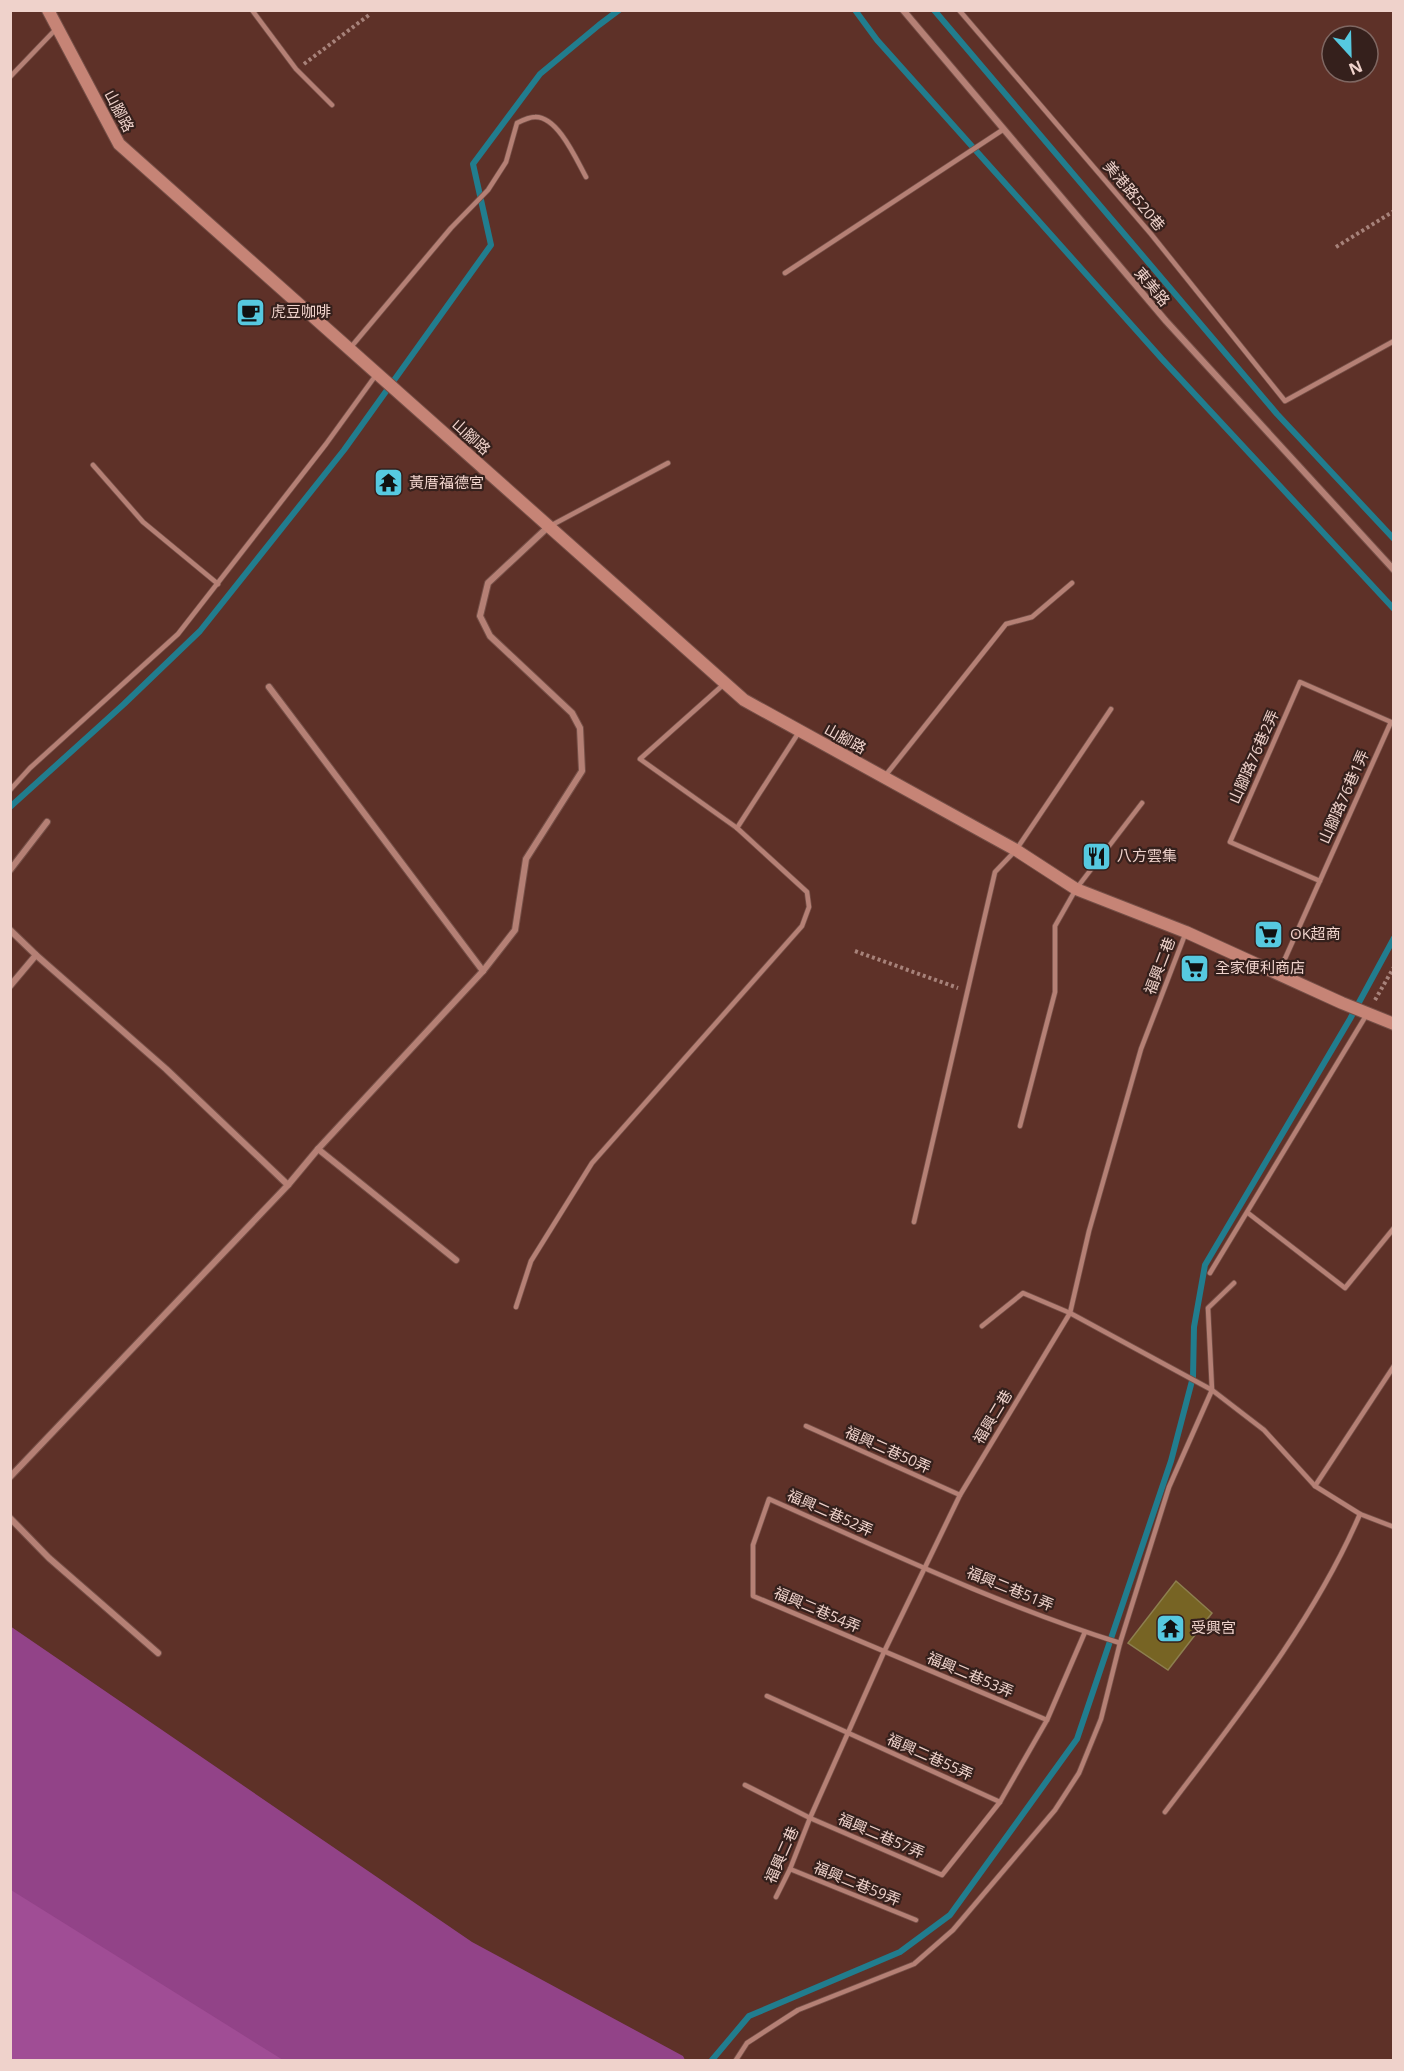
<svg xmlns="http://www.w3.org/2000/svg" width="1404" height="2071" viewBox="0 0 1404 2071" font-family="'Open Sans','Noto Sans TC',sans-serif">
<rect width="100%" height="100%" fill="#5e3128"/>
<path fill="#924388" d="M10,1626L472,1942L683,2056L685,2060H11Z"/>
<path fill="#a04d95" d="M10,1890H11L283,2060H11Z"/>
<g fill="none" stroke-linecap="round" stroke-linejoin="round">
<g stroke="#217d8e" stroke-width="6">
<path d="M855,10L877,40L1162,359L1394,609"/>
<path d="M934,10L1277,414L1394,539"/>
<path d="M10,807L124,704L200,631L344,450L491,245L473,164L540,74L599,25L619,10"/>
<path d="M712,2060L749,2016L900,1952L950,1915L1077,1739L1171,1461L1193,1377L1194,1327L1205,1265L1350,1019L1394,938"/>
</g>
</g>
<path fill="#776424" stroke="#8d7f4f" stroke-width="1.5" d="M1176,1581L1212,1613L1168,1670L1128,1643Z"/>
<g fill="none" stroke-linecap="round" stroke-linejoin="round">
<defs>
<g id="service">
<path d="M252,10L296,69L332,105"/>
<path d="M959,10L1151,234L1285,401L1394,341"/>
<path d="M10,77L56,29"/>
<path d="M785,273L1004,129"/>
<path d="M351,347L451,228L488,190L506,162L517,123C523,120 529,117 535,117C558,116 577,161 586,177"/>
<path d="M93,465L143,522L218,584"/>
<path d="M552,525L668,463"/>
<path d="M885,776L1006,624L1032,617L1072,583"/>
<path d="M10,790L30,768L178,634L326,444L376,375"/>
<path d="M737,828L799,732"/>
<path d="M1279,972L1391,722L1300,682L1230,842L1320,881"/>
<path d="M1020,1126L1055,992V926L1076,889L1142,803"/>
<path d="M1248,1213L1345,1288L1394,1228"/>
<path d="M914,1222L995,872L1016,850L1111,709"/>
<path d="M1210,1273L1367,1014"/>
<path d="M516,1307L531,1261L592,1163L802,926L809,907L807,892L737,828L640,759L723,685"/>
<path d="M982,1326L1023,1293L1070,1313L1212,1390L1264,1430L1315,1486L1360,1514L1394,1527"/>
<path d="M806,1426L960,1495"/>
<path d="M1315,1486L1394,1366"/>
<path d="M767,1696L1000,1802"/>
<path d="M1047,1720L753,1596V1545L769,1499C884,1550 999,1605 1120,1643"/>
<path d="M745,1785L810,1818L942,1875L1000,1802L1047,1720L1085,1632"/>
<path d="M1165,1812C1236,1718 1313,1623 1360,1514"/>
<path d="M790,1869L916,1920"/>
<path d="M776,1897L790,1869L810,1818L884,1652L960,1495L1070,1313L1089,1231L1141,1049L1186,932"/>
<path d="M736,2060L747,2043L798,2010L914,1964L953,1930L1055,1810L1079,1773L1101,1719L1120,1643L1169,1487L1212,1390L1208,1308L1234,1283"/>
</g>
<g id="minor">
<path d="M903,10L1166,321L1394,570"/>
<path d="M269,687L483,971"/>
<path d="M10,870L47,822"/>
<path d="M10,930L36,955L166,1069L288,1185"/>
<path d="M10,986L36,955"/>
<path d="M318,1149L456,1260"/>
<path d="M10,1477L288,1185L318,1149L483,971L515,930L526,859L582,771L580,728L572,713L490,636L480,616L488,583L548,527"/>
<path d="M10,1518L49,1558L158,1653"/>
</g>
<path id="secondary" d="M48,10L119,144L744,700L1016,850L1076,889L1186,932L1342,1003L1394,1024"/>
</defs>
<use href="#service" stroke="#754f47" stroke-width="6"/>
<use href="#minor" stroke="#754f47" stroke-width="8"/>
<use href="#secondary" stroke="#754f47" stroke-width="14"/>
<g stroke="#a7827a" stroke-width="4" stroke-dasharray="3 3" stroke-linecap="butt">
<path d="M304,64L369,15"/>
<path d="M1336,247L1394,211"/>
<path d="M855,951L958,988"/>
<path d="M1375,1000L1394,967"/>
</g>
<use href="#service" stroke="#b58075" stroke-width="4.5"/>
<use href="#minor" stroke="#b58075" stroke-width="6"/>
<use href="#secondary" stroke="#c68476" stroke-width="12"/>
</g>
<defs>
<symbol id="cafe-square" viewBox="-11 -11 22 22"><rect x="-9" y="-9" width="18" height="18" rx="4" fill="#56c9e0" stroke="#35201c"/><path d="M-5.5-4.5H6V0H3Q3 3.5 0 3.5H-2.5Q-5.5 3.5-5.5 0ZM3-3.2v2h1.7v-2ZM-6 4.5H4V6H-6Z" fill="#111"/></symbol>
<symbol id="temple-square" viewBox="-11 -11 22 22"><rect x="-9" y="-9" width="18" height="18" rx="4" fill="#56c9e0" stroke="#35201c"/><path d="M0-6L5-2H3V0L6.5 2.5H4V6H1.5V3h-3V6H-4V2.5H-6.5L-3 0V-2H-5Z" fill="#111"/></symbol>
<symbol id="restaurant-square" viewBox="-11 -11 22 22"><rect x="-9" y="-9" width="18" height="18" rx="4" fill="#56c9e0" stroke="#35201c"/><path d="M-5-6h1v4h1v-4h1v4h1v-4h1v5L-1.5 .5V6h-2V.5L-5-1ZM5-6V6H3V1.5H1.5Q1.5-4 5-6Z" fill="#111"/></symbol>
<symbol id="supermarket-square" viewBox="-11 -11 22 22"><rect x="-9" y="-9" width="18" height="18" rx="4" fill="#56c9e0" stroke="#35201c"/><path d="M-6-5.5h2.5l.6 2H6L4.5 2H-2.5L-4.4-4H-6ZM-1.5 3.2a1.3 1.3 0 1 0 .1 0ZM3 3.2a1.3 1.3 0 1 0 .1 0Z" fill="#111"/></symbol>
</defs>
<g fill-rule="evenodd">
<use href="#cafe-square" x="234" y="296" width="33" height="33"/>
<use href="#temple-square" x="372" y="466" width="33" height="33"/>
<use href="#restaurant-square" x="1080" y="840" width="33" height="33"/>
<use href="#supermarket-square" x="1252" y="918" width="33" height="33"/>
<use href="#supermarket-square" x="1178" y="952" width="33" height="33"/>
<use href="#temple-square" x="1154" y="1612" width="33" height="33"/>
</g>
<g text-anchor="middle" stroke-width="4.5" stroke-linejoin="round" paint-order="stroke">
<g font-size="15" fill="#efd2cb" stroke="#35201c">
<text transform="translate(119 111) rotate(62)" y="5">山腳路</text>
<text transform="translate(1134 196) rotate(50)" y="5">美港路520巷</text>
<text transform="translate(1152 287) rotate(50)" y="5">東美路</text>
<text transform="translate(471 437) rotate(42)" y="5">山腳路</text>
<text transform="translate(845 739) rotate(29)" y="5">山腳路</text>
<text transform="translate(1254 757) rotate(-66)" y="5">山腳路76巷2弄</text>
<text transform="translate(1344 797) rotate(-66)" y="5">山腳路76巷1弄</text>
<text transform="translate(1160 966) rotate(-69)" y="5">福興二巷</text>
<text transform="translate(993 1417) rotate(-59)" y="5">福興二巷</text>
<text transform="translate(888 1450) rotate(24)" y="5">福興二巷50弄</text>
<text transform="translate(830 1513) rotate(24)" y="5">福興二巷52弄</text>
<text transform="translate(1010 1589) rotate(22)" y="5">福興二巷51弄</text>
<text transform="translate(817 1610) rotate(23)" y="5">福興二巷54弄</text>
<text transform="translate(970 1675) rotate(23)" y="5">福興二巷53弄</text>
<text transform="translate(930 1757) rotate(24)" y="5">福興二巷55弄</text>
<text transform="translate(881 1836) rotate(23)" y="5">福興二巷57弄</text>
<text transform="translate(782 1855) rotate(-66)" y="5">福興二巷</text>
<text transform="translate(857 1884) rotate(22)" y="5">福興二巷59弄</text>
</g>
<g font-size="15" fill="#efd2cb" stroke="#35201c" text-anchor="start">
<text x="271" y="317">虎豆咖啡</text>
<text x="409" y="488">黃厝福德宮</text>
<text x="1117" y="861">八方雲集</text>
<text x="1290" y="939">OK超商</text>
<text x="1215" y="973">全家便利商店</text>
<text x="1191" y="1633">受興宮</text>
</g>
</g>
<rect width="1404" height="2071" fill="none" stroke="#efd2cb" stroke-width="24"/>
<g transform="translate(1350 54) rotate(158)"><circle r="28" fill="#35201c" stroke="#7f6762" stroke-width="1.5"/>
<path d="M0-4.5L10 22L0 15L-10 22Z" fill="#56c9e0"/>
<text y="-9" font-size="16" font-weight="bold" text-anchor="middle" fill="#efd2cb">N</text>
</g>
</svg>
